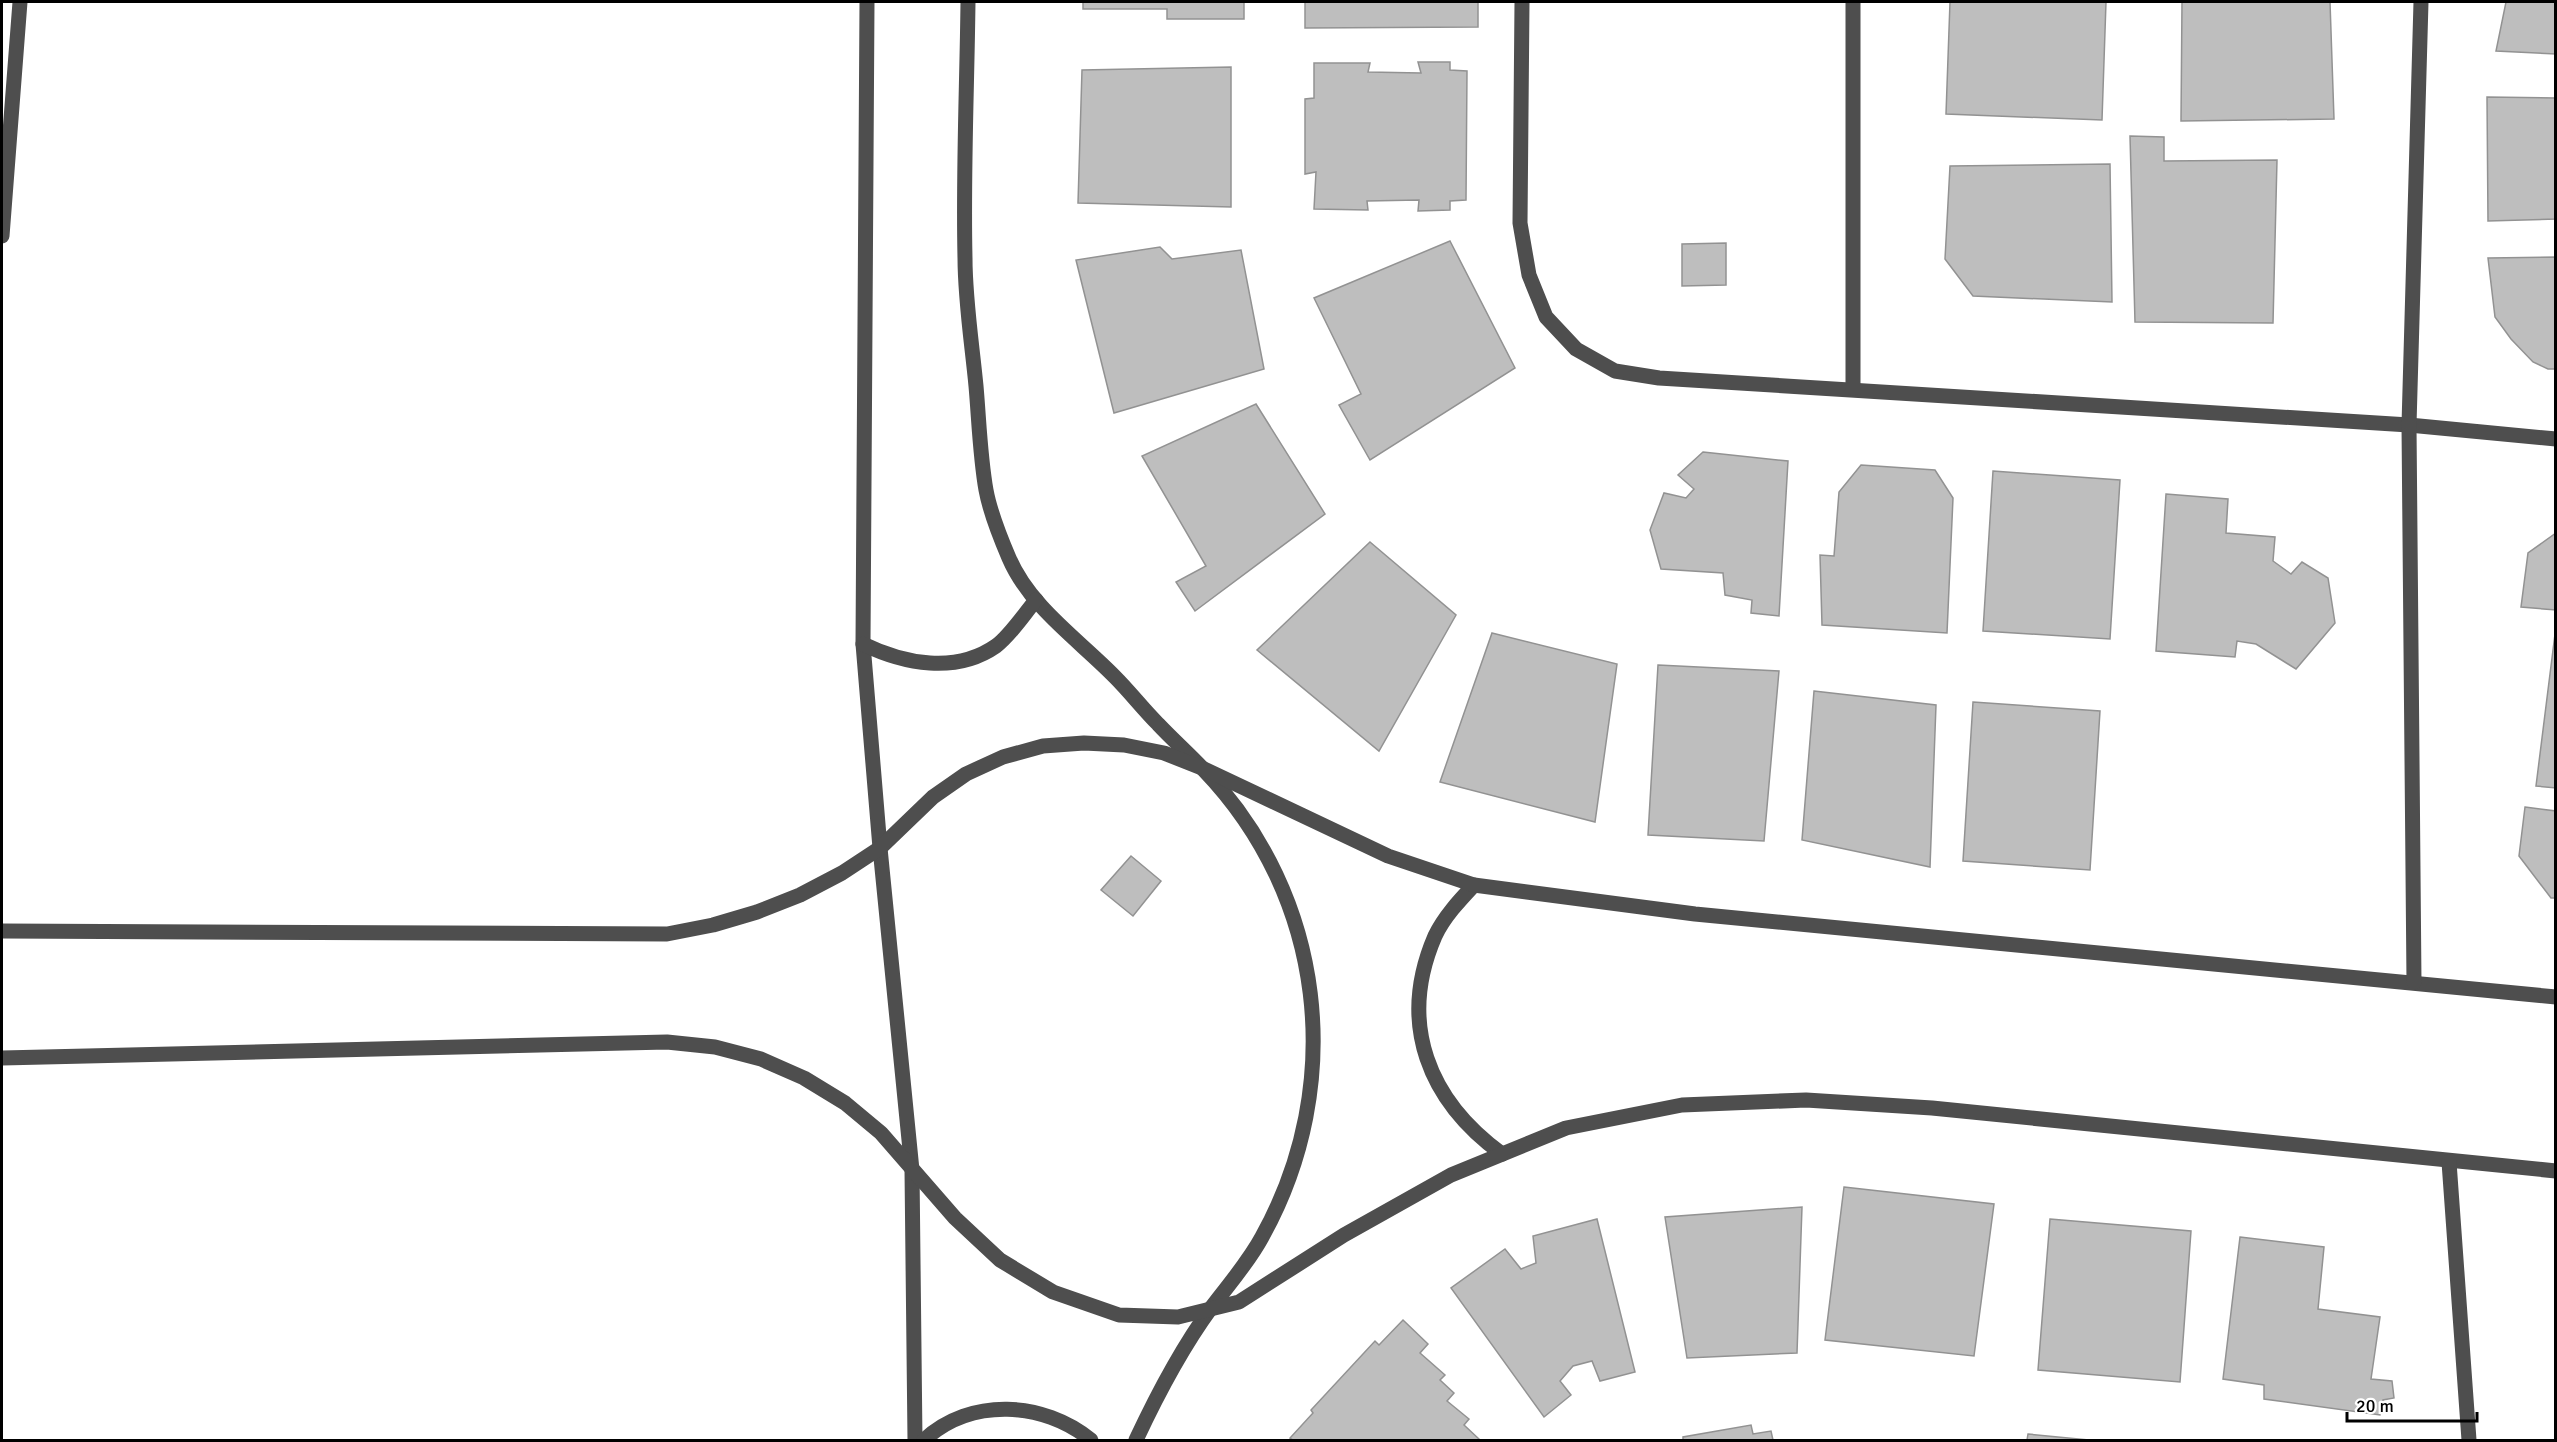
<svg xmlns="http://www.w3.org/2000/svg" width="2557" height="1442" viewBox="0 0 2557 1442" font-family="Signika,sans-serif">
<rect width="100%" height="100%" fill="#fff"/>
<g fill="#bebebe" stroke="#929292" stroke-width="1.5">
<path d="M1083,2H1244V19H1167V9H1083Z"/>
<path d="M1305,2H1478V27L1305,28Z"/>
<path d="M1950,2H2106L2102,120L1946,114Z"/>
<path d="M2182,2H2330L2334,119L2181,121Z"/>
<path d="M2506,2H2556V54L2496,51Z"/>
<path d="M1418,62H1450V70L1467,71L1466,200L1450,201V210L1418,211L1419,200L1367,201L1368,210L1314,209L1316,172L1305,174V99L1314,98V63H1370L1368,72L1421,73Z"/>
<path d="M1231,67V207L1078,203L1082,70Z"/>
<path d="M2487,97L2556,98V219L2488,221Z"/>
<path d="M2130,136L2164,137V161L2277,160L2273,323L2135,322Z"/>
<path d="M2110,164L2112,302L1973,296L1945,259L1950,166Z"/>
<path d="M1450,241L1515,368L1370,460L1339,405L1361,394L1314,298Z"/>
<path d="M1726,243V285L1682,286V244Z"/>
<path d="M1160,247L1172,259L1241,250L1264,369L1114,413L1076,260Z"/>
<path d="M2556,257V369H2548L2533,362L2511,339L2495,317L2488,258Z"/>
<path d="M1256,404L1325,514L1195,611L1176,582L1206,566L1142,456Z"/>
<path d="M1703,452L1788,461L1779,616L1751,613L1752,600L1725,595L1723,573L1661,569L1650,530L1664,493L1686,498L1694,489L1678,475Z"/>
<path d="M1861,465L1935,470L1953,498L1947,633L1822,625L1820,555L1834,556L1839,492Z"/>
<path d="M1993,471L2120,480L2110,639L1983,631Z"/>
<path d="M2166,494L2228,499L2226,533L2275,537L2273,561L2291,574L2302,562L2328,578L2335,623L2296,669L2256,644L2237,641L2235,657L2156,651Z"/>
<path d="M2556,533V610L2521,607L2528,553Z"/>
<path d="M1370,542L1456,615L1379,751L1257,650Z"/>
<path d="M2556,626V788L2536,786Z"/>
<path d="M1492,633L1617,664L1595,822L1440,782Z"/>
<path d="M1658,665L1779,671L1764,841L1648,835Z"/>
<path d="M1814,691L1936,705L1930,867L1802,840Z"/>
<path d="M1973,702L2100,711L2090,870L1963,861Z"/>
<path d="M2525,807L2556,811V898H2551L2519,856Z"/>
<path d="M1131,856L1161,881L1133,916L1101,890Z"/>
<path d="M1844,1187L1994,1204L1974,1356L1825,1340Z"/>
<path d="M1802,1207L1797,1353L1687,1358L1665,1217Z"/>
<path d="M1597,1219L1635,1372L1600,1381L1592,1361L1573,1366L1560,1381L1571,1395L1544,1417L1451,1288L1505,1249L1521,1269L1536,1263L1533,1236Z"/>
<path d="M2050,1219L2191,1231L2180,1382L2038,1370Z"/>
<path d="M2240,1237L2324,1247L2318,1309L2380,1317L2371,1379L2392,1381L2394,1398L2383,1400L2380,1415L2264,1399V1385L2223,1379Z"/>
<path d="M1403,1320L1428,1344L1420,1353L1445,1375L1440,1380L1454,1393L1447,1401L1469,1419L1464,1425L1480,1440H1293L1290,1438L1313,1413L1311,1410L1375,1341L1379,1345Z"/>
<path d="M1751,1425L1753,1434L1771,1431L1773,1440H1683V1437Z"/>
<path d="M2028,1434L2089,1440H2027Z"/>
</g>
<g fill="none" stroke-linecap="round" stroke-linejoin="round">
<g stroke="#4e4e4e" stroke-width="15">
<path d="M867,2L863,644L880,848L912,1170L915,1440"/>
<path d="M968,2C967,87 963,173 965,258C965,300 972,344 976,386C979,420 980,456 986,490C990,512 1000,537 1009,558C1030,607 1079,640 1115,677C1130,692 1143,709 1158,724C1173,740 1189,754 1204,770C1325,896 1347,1084 1262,1237C1248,1263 1229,1284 1211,1308C1181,1349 1157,1395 1136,1440"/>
<path d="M1522,2L1520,223L1529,275L1546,317L1576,349L1615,371L1659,378L2409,425L2556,439"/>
<path d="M1853,2V388"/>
<path d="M2,236L20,2"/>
<path d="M863,644C904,664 956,674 996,646C1010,636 1025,613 1036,600"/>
<path d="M1474,885C1459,901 1444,917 1435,936C1397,1024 1429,1101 1502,1154"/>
<path d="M2,931L667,934L713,925L757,912L800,895L842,873L880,848L933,797L966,774L1003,757L1043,746L1084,743L1124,745L1164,753L1202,768L1388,856L1474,885L1695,914L2556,997"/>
<path d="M2414,982L2409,425L2421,2"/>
<path d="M2,1058L667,1042L715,1047L761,1059L804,1078L845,1103L881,1133L955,1218L1000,1260L1053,1292L1119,1315L1178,1317L1239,1302L1344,1235L1451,1175L1566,1128L1682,1105L1806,1100L1932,1108L2556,1171"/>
<path d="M2449,1162L2469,1440"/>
<path d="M924,1440C971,1397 1043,1401 1091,1440"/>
</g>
</g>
<rect width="2557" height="1442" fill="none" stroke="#000000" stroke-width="6"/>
<path d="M2347 1412v9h130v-9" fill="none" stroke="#000000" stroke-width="3"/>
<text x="2356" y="1412" font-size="18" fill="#000000" stroke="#ffffff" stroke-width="4.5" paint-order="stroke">20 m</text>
</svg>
